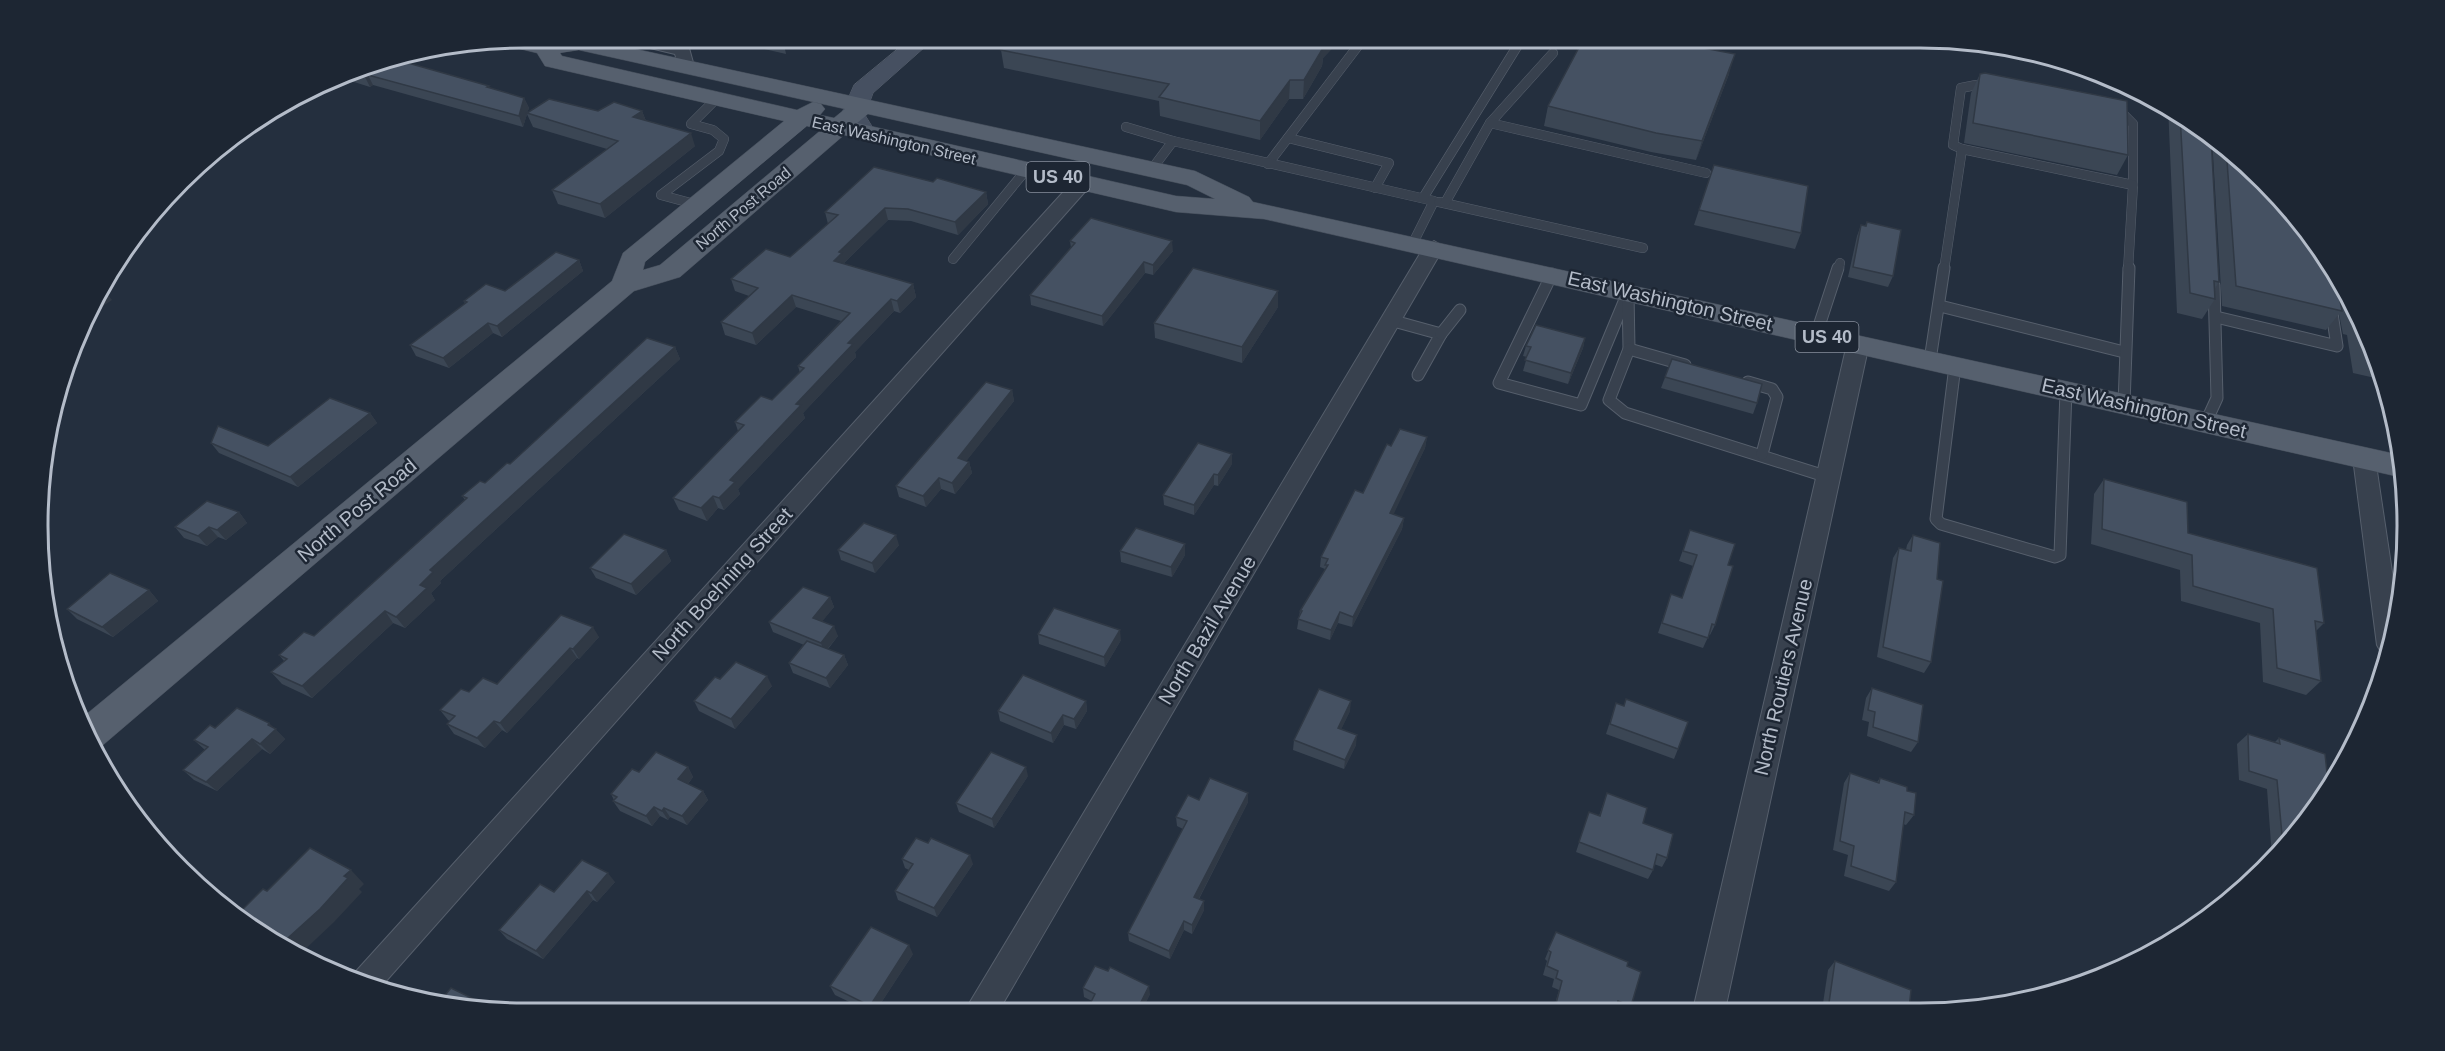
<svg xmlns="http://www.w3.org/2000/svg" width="2445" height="1051" viewBox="0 0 2445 1051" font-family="Helvetica,sans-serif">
<rect width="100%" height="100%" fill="#242f3e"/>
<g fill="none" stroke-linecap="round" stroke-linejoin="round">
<defs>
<g id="service-far1">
<path d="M2115,114L2124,115L2133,124V185"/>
<path d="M1490,123L1553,53"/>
<path d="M1126,127L1173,141"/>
<path d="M1288,138L1389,163L1375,188"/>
<path d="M1962,149L1953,145L1961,88L1976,85L1989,88"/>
<path d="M1268,164L1364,38"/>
<path d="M1152,169L1173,141L1434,201L1413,243"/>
<path d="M1423,198L1518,45L1484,38"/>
<path d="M1439,202L1643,248"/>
<path d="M1445,203L1490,123L1706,173"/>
<path d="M698,205L661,195L719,151L724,139L713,130L691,124L716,99"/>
<path d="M953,259L1026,170"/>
<path d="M1838,270L1840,263"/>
<path d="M1944,270L1962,149L2133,185L2128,270"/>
</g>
<g id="service">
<path d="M1552,274L1499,383L1581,405L1626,297"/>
<path d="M1628,292L1629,349L1609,400L1625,413L1828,477"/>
<path d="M1940,306L2124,352"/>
<path d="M2216,317L2337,346L2331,307"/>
<path d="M1390,320L1441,334L1418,375"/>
<path d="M1441,334L1460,310"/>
<path d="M1816,335L1838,268"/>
<path d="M1629,349L1685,365"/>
<path d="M1930,360L1944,268"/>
<path d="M1955,366L1936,519L1941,524L2055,557L2060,555L2066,391"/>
<path d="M1748,382L1772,389L1777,397L1762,454"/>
<path d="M2124,404L2129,268"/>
<path d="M2206,422L2217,398L2214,285"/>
</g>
<g id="minor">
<path d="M619,38H646L689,48L694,66L692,70H680L675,54L621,41Z"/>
<path d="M1083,176L1092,182L1090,186L379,989L349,979L1076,178Z"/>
<path d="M1434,241L1444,247L998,1012H964L1424,247Z"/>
<path d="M1858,337L1865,339L1869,344L1725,1010H1693L1847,344L1851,339Z"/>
<path d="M2364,450L2372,452L2375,458L2398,612L2388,655L2381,652L2377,645L2353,458L2356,452Z"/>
</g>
<path id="secondary" d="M911,38H935L873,93L865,115L876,133L873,138L864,140L855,138L841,115L854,85Z"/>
<path id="primary" d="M526,38L546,41L585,38L1195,171L1249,197L1253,202L2400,455L2404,478L1264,219L1176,212L844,135L680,277L634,291L103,745L95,748L83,717L612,281L623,253L784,121L545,66L537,53L504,45L502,41ZM579,50L845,109L834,118L820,115L825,109L821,104L813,102L797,110L562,56L560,53ZM868,114L1187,185L1215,199L1176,196L857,123ZM807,126L821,130L660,265L643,270L645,262Z"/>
</defs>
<use href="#service-far1" stroke="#565f6c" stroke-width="10"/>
<use href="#service" stroke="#565f6c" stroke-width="13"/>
<use href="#minor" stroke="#565f6c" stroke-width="2"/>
<use href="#secondary" stroke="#565f6c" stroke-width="1"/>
<use href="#primary" stroke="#414a57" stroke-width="1"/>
<use href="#service-far1" stroke="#38414e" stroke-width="9"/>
<use href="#service" stroke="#38414e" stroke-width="11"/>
<use href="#minor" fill="#38414e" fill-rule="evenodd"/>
<use href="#secondary" fill="#465061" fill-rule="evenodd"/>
<use href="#primary" fill="#56606e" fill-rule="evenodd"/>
</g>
<g fill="#3b4654">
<path d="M715,38H778L784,44L786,54Z"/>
<path d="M1013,38H1342L1323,58L1322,66L1303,99H1289L1260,140L1160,116L1159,101L1004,68L1001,50Z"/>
<path d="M368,64L490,88L524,98L529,108L527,113L642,111L646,121L695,146L605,218L558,204L552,190L607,149L533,127L527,114L523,127L373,85L370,87L338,77Z"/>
<path d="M1729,74L1696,160L1651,152L1544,126L1548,106Z"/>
<path d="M1980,74L2128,155L2117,175L1964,143L1971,93Z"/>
<path d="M2168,106L2211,137L2219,282L2214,290L2215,299L2202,319L2177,313Z"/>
<path d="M2212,138L2242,159L2307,229L2357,310L2384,380L2353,373L2347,335L2343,334L2339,314L2326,330L2222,306Z"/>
<path d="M933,182L986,192L988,204L958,235L911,221L888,220L844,263L845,264L913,284L916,297L900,313L894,311L855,352L856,357L803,413L805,418L738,489L740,494L724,510L718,508L707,521L679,510L673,498L738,431L735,422L772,400L800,373L798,366L841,321L796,307L756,345L725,335L721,322L749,296L735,291L731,279L790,257L828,224L825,212Z"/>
<path d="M1699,210L1801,233L1795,249L1694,225Z"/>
<path d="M1867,222L1893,276L1888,287L1848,277L1857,236L1861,225L1865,226Z"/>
<path d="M1070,241L1173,251L1153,275L1145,273L1103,326L1031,305L1030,295L1071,248Z"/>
<path d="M579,260L583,271L502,337L493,333L449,368L416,356L410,345L465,304L464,301L505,291Z"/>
<path d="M1278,291V307L1242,363L1155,338L1154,323Z"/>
<path d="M1585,338L1583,348L1568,384L1523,371L1527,357L1523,356L1526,346Z"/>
<path d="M675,347L680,359L440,581L441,583L431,593L435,600L405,628L393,623L312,698L282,684L271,672L284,661L279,655L314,636L465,500L462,496L485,483L510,464Z"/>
<path d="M1672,359L1757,403L1753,414L1661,388Z"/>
<path d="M1012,390L1014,401L966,461L969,462L972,473L955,494L941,489L926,507L899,497L896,486Z"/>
<path d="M370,413L377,423L298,487L219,453L211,443L268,446Z"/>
<path d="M1427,437L1425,448L1393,514L1404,518L1402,529L1352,627L1338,623L1330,640L1297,629L1300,611L1325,570V569L1320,567L1321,557L1363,493L1391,446Z"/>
<path d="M1232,464L1218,486L1214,485L1194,515L1164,505L1163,495Z"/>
<path d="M2104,479L2188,533L2324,623L2316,631L2321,681L2306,695L2263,682L2260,623L2181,601L2180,570L2091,544L2094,494Z"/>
<path d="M239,512L247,523L226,540L218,537L207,546L184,538L175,527Z"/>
<path d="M1690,530L1728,565L1715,625L1710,635H1709L1703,648L1658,633L1671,594L1682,598L1693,566L1679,561Z"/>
<path d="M1913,535L1937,579L1931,662L1924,673L1877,657L1893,558L1899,548L1906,550L1907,545Z"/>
<path d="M1185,544V555L1172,577L1121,562L1120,551Z"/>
<path d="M899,545L875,573L841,560L838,550Z"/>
<path d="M666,550L671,561L636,595L596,578L590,568Z"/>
<path d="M149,590L158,601L113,637L77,619L67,609Z"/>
<path d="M830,597L834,607L822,621L838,636L828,649L844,655L848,665L830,688L793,673L789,663L804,645L773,632L769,622Z"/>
<path d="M561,615L599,637L579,659L577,658L507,733L502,730L485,748L454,734L447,724L450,721L448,720L440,710L497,684Z"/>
<path d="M1038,634L1121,640L1105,667L1039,644Z"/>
<path d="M720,679L772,686L735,729L699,711L694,701Z"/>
<path d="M1872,688L1918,742L1911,752L1867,736L1869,722L1862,720L1866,698Z"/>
<path d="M1086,701L1087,711L1076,729L1064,725L1053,743L1000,721L998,711Z"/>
<path d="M1616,703L1678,749L1674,759L1606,734Z"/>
<path d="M1350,711L1341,729L1356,745L1344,769L1293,750L1294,740Z"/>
<path d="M215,728H274L285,739L270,754L262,749L217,791L194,780L183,770L205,750L194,740Z"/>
<path d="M2248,734L2275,742L2279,738L2307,822L2272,857L2267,789L2239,780L2237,744Z"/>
<path d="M688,767L693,777L688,784L703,791L708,800L687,825L670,817L668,820L660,816L652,826L620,811L613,801L614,800L611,794L639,772Z"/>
<path d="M1850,773L1877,782L1880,778L1907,791L1914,815L1906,825L1903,824L1896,882L1889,891L1844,876L1848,855L1833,850L1844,783Z"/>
<path d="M1028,776L994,828L959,812L956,803Z"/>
<path d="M1248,793V802L1199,899L1204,910L1192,934L1184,930L1170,959L1129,941L1128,933L1183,829L1177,826L1176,817L1199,800Z"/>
<path d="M1607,793L1643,823L1667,858L1662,867L1654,864L1653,870L1648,879L1576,852L1589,812L1599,816Z"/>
<path d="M928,843L973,864L937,917L898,900L895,891L909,870L905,868L902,859Z"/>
<path d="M615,882L597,902L593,900L543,959L507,939L499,930L554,892Z"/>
<path d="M1556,932L1627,966L1631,1006L1629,1010L1553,1011L1559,990L1552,987L1554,979L1543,975L1547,961L1545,959Z"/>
<path d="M913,954L875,1012H870L835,995L830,986Z"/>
<path d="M1835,961L1909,1009L1822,1010L1828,970Z"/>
<path d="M1108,971L1150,994L1141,1012H1086L1092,1001L1084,997L1083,988Z"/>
</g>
<g fill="#303945">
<path d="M1326,38H1342L1323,58L1322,66L1303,99L1304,80L1322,43Z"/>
<path d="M1735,54L1729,74L1696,160L1702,141Z"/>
<path d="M368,75L373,85L370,87L365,77Z"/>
<path d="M1290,80L1289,99L1260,140V121Z"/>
<path d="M524,98L529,108L523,127L519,116Z"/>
<path d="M642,111L647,124L633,117Z"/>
<path d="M691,133L695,146L605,218L600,204Z"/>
<path d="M986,192L988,204L958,235L955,222Z"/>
<path d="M885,208L888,220L844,263L845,266L834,261L839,252Z"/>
<path d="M1172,241L1173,251L1153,275V265Z"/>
<path d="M579,260L583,271L502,337L497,326Z"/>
<path d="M1144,262L1145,273L1103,326L1102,316Z"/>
<path d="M913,284L916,297L900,313L897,301Z"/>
<path d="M104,290L112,300L91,314L99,293Z"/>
<path d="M1278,291V307L1242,363V347Z"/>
<path d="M792,295L796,307L756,345L752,333Z"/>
<path d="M891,299L894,311L855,352L856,357L803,413L805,418L738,489L740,494L724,510L719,498L730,480L848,343Z"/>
<path d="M488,323L493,333L449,368L443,358Z"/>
<path d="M1585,338L1583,348L1568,384L1571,373Z"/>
<path d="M675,347L680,359L440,581L441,583L431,593L435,600L405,628L396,617L430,570Z"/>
<path d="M1012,390L1014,401L960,469L958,458Z"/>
<path d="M370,413L377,423L298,487L290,477Z"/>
<path d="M1427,437L1425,448L1389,524L1390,513Z"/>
<path d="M1232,454V464L1218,486V475Z"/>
<path d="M969,462L972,473L955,494L952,483Z"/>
<path d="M1214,474V485L1194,515V505Z"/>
<path d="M939,478L941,489L926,507L923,496Z"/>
<path d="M713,496L718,508L707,521L701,508Z"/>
<path d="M239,512L247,523L226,540L217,530Z"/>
<path d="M1404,518L1402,529L1352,627L1353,617Z"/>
<path d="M209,527L218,537L207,546L198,536Z"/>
<path d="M896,535L899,545L875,573L872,563Z"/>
<path d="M1185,544V555L1172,577L1171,567Z"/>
<path d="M666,550L671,561L636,595L631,584Z"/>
<path d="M149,590L158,601L113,637L102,627Z"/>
<path d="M830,597L834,607L817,628L813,618Z"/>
<path d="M385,611L393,623L312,698L302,686Z"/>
<path d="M1340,612L1338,623L1330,640L1331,630Z"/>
<path d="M834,626L838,636L824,653L821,643Z"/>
<path d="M593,627L599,637L579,659L573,649Z"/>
<path d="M1120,630L1121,640L1105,667L1104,657Z"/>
<path d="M570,648L577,658L507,733L500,723Z"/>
<path d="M844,655L848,665L830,688L826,678Z"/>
<path d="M767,676L772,686L735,729L731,719Z"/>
<path d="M1086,701L1087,711L1076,729L1074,719Z"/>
<path d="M1351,701L1350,711L1337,738L1338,728Z"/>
<path d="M1063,715L1064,725L1053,743L1051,733Z"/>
<path d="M494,721L502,730L485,748L477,738Z"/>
<path d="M269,723L285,739L270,754L260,744L268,725Z"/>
<path d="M1357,735L1356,745L1344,769L1345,760Z"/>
<path d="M252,739L262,749L217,791L206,782Z"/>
<path d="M688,767L693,777L684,789L678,779Z"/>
<path d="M1026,767L1028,776L994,828L992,819Z"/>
<path d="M703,791L708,800L687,825L682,816Z"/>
<path d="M1248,793V802L1195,906L1194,897Z"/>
<path d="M654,807L660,816L652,826L646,816Z"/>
<path d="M664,808L670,817L668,820L662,811Z"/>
<path d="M970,855L973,864L937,917L934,908Z"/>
<path d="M351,870L364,884L359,889L362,892L334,922L298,956L279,946Z"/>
<path d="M608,873L615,882L597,902L591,893Z"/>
<path d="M587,891L593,900L543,959L536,951Z"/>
<path d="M1204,901V910L1192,934V925Z"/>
<path d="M1184,921V930L1170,959L1169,951Z"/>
<path d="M909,945L913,954L875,1012H873L870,1006Z"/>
<path d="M1149,986L1150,994L1141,1012H1136Z"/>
</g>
<g fill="#455162" stroke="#303945" stroke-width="1.5">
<path d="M755,38H778L784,44Z"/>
<path d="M1013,38H1326L1322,43L1323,48L1304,80H1290L1260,121L1159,97L1169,84L1001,50Z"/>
<path d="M1584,38H1651L1735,54L1702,141L1656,133L1548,106Z"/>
<path d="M394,59L489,86L487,87L524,98L519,116L368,75L365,77L349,72L368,64Z"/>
<path d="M1985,73L2127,101L2128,155L1973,123L1980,74Z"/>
<path d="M549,99L598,111L614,102L642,111L633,117L691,133L600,204L552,190L618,141L527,113Z"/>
<path d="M2180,115L2211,137L2219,282L2214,281L2215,299L2190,293Z"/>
<path d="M2226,147L2242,159L2307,229L2335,274L2342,311L2236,286Z"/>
<path d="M1714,165L1808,186L1801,233L1699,210Z"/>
<path d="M874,167L933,182L937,178L986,192L955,222L908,209L885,208L839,252L842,253L834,261L913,284L897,301L891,299L848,343L853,344L796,404L801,405L730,480L735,482L719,498L713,496L701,508L673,498L744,425L735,422L761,396L772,400L804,368L798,366L850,313L792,295L752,333L721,322L758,288L731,279L766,249L790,257L838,215L825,212Z"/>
<path d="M1091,218L1172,241L1153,265L1144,262L1102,316L1030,295L1075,243L1070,241Z"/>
<path d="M1867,222L1901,230L1893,276L1853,267L1861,225L1866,226Z"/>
<path d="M556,252L579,260L497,326L488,323L443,358L410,345L467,302L464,301L486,284L505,291Z"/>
<path d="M1193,268L1278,291L1242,347L1154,323Z"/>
<path d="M1536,325L1585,338L1571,373L1525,360L1531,347L1526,346Z"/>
<path d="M2365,330L2374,355L2369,354Z"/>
<path d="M647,338L675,347L430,570L433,572L420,585L427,588L396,617L385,611L302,686L271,672L287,659L279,655L304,632L314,636L467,498L462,496L480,481L485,483L507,463L510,464Z"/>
<path d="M1672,359L1762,384L1757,403L1665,377Z"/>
<path d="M986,382L1012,390L958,458L969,462L952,483L939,478L923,496L896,486Z"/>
<path d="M330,398L370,413L290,477L211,443L218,426L268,446Z"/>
<path d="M1400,429L1427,437L1390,513L1404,518L1353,617L1340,612L1331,630L1298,619L1302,611H1300L1328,565H1325L1328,559L1321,557L1355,490L1363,493L1387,444L1391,446Z"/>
<path d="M1198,443L1232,454L1218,475L1214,474L1194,505L1163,495Z"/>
<path d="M2104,479L2187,502L2188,533L2317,568L2324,623L2315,621L2321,681L2277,668L2273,609L2193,586L2192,555L2102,529Z"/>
<path d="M207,501L239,512L217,530L209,527L198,536L175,527Z"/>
<path d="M864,523L896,535L872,563L838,550Z"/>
<path d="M1136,528L1185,544L1171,567L1120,551Z"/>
<path d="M1690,530L1735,544L1728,565L1733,566L1715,625L1712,624L1708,638L1662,623L1671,594L1682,598L1697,555L1683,551Z"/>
<path d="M624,534L666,550L631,584L590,568Z"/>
<path d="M1913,535L1940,543L1937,579L1943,581L1931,662L1883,647L1899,548L1911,551Z"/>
<path d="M110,573L149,590L102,627L67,609Z"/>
<path d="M803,587L830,597L813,618L834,626L821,643L769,622Z"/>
<path d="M1054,608L1120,630L1104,657L1038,634Z"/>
<path d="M561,615L593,627L573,649L570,648L500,723L494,721L477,738L447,724L455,716L440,710L461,689L469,692L483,678L497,684Z"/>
<path d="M807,641L844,655L826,678L789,663Z"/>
<path d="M736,662L767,676L731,719L694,701L715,677L720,679Z"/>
<path d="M1023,675L1086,701L1074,719L1063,715L1051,733L998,711Z"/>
<path d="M1872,688L1923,705L1918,742L1873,727L1875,712L1868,710Z"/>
<path d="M1319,689L1351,701L1338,728L1357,735L1345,760L1294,740Z"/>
<path d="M1626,699L1688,722L1678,749L1610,724L1616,703L1624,706Z"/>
<path d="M237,708L269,723L268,725L276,729L260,744L252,739L206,782L183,770L208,747L194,740L210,725L215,728Z"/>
<path d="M2248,734L2280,744L2279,738L2325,754L2328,782L2307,822L2283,846L2277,780L2249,771Z"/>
<path d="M656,752L688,767L678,779L703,791L682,816L664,808L662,811L654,807L646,816L613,801L617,797L611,794L632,769L639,772Z"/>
<path d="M991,752L1026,767L992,819L956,803Z"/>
<path d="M1850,773L1879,783L1880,778L1907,787V791L1916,793L1914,815L1905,812L1896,882L1851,866L1854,846L1840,841Z"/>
<path d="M1210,778L1248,793L1194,897L1204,901L1192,925L1184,921L1169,951L1128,933L1187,821L1176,817L1188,795L1199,800Z"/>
<path d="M1607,793L1647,808L1643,823L1673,834L1667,858L1657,854L1653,870L1579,842L1589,812L1600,816Z"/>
<path d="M916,838L928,843L931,838L970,855L934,908L895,891L913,864L902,859Z"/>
<path d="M310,848L351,870L344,876L348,878L320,909L279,946L241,919L244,916L239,913L263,889L267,891Z"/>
<path d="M582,860L608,873L591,893L587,891L536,951L499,930L540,884L554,892Z"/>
<path d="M871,927L909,945L870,1006L830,986Z"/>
<path d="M1556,932L1628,962L1627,966L1641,972L1631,1006L1618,1001L1615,1010L1554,1011L1562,981L1556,978L1558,971L1547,966L1551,952L1548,950Z"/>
<path d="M1835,961L1911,990L1909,1009L1828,1010Z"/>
<path d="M1095,966L1108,971L1110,967L1149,986L1136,1012H1086L1095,994L1083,988Z"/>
<path d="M451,988L484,1004L483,1006L441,1000Z"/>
</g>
<g text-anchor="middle" stroke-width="5" stroke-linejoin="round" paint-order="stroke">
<g font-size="16" fill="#b4bcc9" stroke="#1d2633">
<text transform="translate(894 140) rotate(13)" y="6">East Washington Street</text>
<text transform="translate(743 208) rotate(-40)" y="6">North Post Road</text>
</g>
<g fill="#1d2633" stroke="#878f9c" stroke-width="1.5">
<rect x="1026.5" y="162" width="63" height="30" rx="4.5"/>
<rect x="1795.5" y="322" width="63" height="30" rx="4.5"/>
</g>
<g font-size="18" font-weight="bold" fill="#b4bcc9">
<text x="1058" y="183">US 40</text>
<text x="1827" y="343">US 40</text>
</g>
<g font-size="20" fill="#b4bcc9" stroke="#1d2633">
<text transform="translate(1670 301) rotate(13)" y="7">East Washington Street</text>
<text transform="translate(2144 408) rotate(13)" y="7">East Washington Street</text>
<text transform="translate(357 510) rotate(-40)" y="7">North Post Road</text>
<text transform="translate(722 584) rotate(-48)" y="7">North Boehning Street</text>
<text transform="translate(1207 630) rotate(-59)" y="7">North Bazil Avenue</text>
<text transform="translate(1783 677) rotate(-77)" y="7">North Routiers Avenue</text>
</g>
</g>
<path d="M0 0H2445V1051H0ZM525 48H1920A477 477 0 0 1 2397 525V526A477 477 0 0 1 1920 1003H525A477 477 0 0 1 48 526V525A477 477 0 0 1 525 48Z" fill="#1d2633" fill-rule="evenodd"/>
<path fill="none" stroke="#b4bcc9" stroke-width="3" d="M525 48H1920A477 477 0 0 1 2397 525V526A477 477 0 0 1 1920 1003H525A477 477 0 0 1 48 526V525A477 477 0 0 1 525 48Z"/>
</svg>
